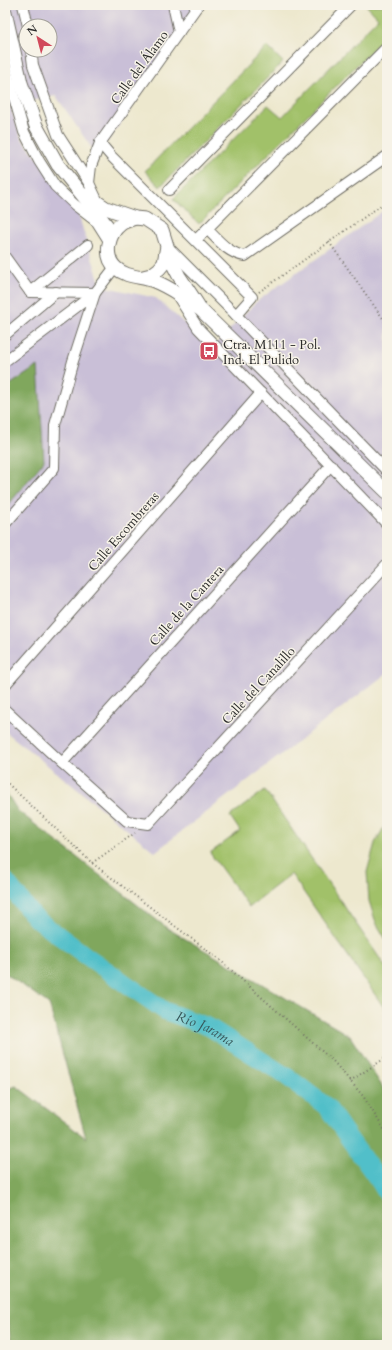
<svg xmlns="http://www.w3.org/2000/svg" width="392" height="1350" viewBox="0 0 392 1350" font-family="Cardo,serif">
<rect width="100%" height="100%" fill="#f7f3e8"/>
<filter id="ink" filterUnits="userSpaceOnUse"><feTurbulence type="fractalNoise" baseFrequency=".025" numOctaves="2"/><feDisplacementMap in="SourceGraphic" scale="8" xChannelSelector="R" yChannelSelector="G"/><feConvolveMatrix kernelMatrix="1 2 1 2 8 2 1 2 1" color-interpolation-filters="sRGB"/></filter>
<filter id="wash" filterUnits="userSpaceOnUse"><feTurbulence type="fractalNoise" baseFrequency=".012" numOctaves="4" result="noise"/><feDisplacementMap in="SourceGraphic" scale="16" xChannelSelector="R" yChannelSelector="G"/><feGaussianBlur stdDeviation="0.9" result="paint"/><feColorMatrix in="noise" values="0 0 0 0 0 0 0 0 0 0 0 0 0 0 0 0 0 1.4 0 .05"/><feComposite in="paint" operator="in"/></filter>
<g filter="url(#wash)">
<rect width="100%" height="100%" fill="#ede8ce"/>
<path fill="#c9bfd7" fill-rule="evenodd" d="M5,5H204L97,156L56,96L10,105L21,138L74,201L101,286L156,298L212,348L256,302L387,208V673L155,852L5,731ZM26,26H50V50H26Z"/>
<g fill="#a1c169" stroke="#66764a">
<path d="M366,5H387V35L199,224L173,199L268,105L282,117L378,18Z"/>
<path d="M267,46L283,62L160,187L145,171Z"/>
<path d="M265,790L387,969V1012L291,874L249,907L210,853L240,831L230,816Z"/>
<path d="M387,822V941L376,923L369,901L367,872L375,843Z"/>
</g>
<g fill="#80a75d" stroke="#566944">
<path d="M38,366L44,461L5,509V388Z"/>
<path d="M5,791L18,811L167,928L350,1036L387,1094V1345H12L5,1311V1090L16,1086L86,1138L49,1004L5,973Z"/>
</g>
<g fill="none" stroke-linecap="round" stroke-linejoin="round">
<path stroke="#51bfc9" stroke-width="18" id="s1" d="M5,880L35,918L85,955L165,1011L209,1027L286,1076L327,1107L350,1140L380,1182L387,1194"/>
</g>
</g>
<g filter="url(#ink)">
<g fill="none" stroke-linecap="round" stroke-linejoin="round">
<defs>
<g id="minor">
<path d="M23,5L28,26"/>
<path d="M173,5L179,32"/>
<path d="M31,50L33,65L58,135L89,183L98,202"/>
<path d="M5,66L24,132L39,161L55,186L75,205L97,222L109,241"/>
<path d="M100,143L111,156L252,297L236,315"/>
<path d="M89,183L91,166L100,143L198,5"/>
<path d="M169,190L351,5"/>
<path d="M207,229C218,240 229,254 245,256L387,156"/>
<path d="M196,240L387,47"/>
<path d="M167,246L236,315L387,471"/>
<path d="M5,257L30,292L95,293L115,267"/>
<path d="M30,292L88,245"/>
<path d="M177,295L198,328L387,524"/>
<path d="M5,335L56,292"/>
<path d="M5,361L95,293L73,361L55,425L54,468L5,524"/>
<path d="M5,685L261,393"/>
<path d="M5,710L62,763L127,821L148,824L387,564"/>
<path d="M62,763L331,465"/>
</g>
<g id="major">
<path d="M5,12L21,83L36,126L58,165L113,233"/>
<path d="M86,195L106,208L135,218L145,219L162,230L167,246L164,263L159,269L151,275L143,277"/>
<path d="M135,218C130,220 125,221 121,224C108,234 103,256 116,268C127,278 141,276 154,281C171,288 186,299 201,310L387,492"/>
<path d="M167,253L179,276L198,305"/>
</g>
</defs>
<use href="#minor" stroke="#6f6d64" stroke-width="12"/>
<use href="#major" stroke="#6f6d64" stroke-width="15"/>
<g stroke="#6f6d64" stroke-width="2" stroke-dasharray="1 3" stroke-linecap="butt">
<path d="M329,242L387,324"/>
<path d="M259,292L387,201"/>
<path d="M5,781L92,863L221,961L333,1061L363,1096L387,1134"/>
<path d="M92,863L135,833"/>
<path d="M350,1081L387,1057"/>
</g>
<use href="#minor" stroke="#fff" stroke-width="10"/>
<use href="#major" stroke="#fff" stroke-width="13"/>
</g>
</g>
<defs>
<symbol id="bus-square" viewBox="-11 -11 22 22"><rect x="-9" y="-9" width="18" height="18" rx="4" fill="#d1495b" stroke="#f7f3e8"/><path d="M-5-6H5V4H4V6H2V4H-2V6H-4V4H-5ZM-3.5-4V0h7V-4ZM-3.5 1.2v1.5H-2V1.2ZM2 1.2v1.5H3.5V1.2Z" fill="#fff"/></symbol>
</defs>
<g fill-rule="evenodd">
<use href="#bus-square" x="198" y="340" width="22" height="22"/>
</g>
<g text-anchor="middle" stroke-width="3" stroke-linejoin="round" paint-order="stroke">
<g font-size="13" fill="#2b2b2b" stroke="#f7f3e8">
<text transform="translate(139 67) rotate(-54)" y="5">Calle del Álamo</text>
<text transform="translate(123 531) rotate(-49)" y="5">Calle Escombreras</text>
<text transform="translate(186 605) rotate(-48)" y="5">Calle de la Cantera</text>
<text transform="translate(258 685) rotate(-47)" y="5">Calle del Canalillo</text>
</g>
<g font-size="13" fill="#2b2b2b" stroke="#f7f3e8" text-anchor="start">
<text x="223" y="349">Ctra. M111 - Pol.<tspan x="223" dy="15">Ind. El Pulido</tspan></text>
</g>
<g font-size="14" font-style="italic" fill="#36575a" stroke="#f7f3e8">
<text dy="5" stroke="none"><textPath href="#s1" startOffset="252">Río Jarama</textPath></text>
</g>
</g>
<rect width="392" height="1350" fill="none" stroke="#f7f3e8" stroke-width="20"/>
<g transform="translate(38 38) rotate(324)"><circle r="19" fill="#f7f3e8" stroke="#a5a39c"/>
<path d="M0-3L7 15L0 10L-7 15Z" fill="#d1495b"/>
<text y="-6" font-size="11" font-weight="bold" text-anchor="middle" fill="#2b2b2b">N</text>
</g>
</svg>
